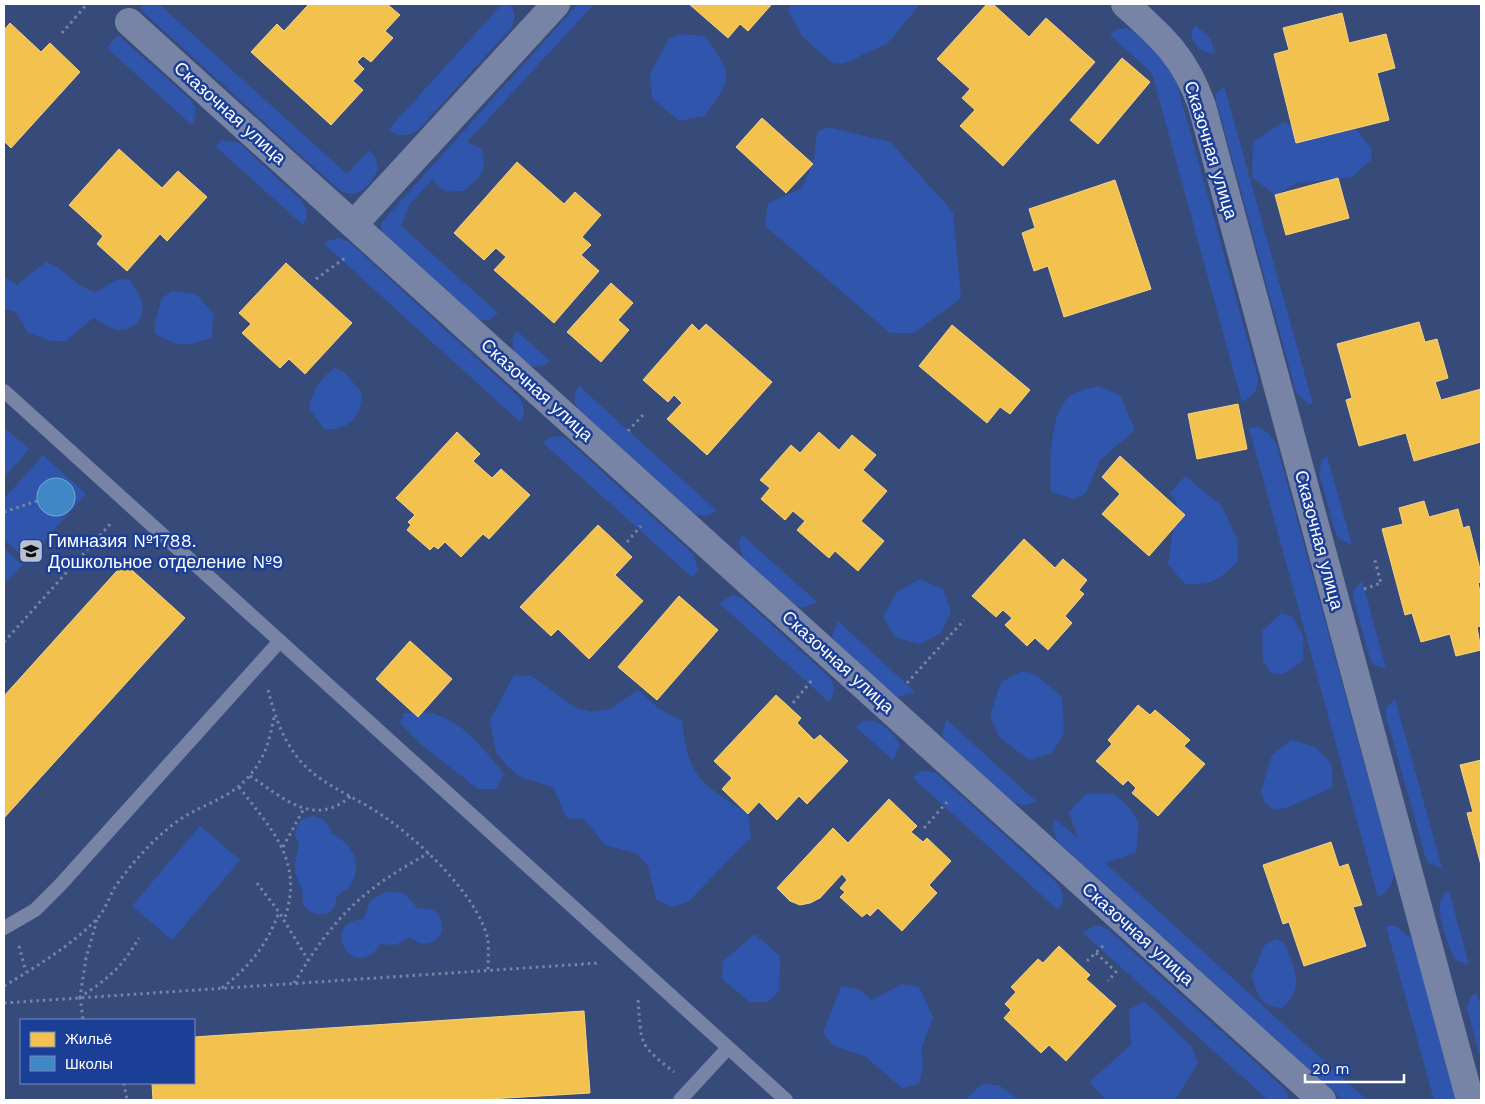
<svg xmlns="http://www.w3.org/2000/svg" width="1485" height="1104" viewBox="0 0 1485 1104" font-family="'Work Sans',sans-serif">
<rect width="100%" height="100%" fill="#374b7b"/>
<g fill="#3055ac">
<path d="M145,4H159L347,174L369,150L376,159L378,169C369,187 358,202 338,189L140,9Z"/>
<path d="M502,4H509C516,11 515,20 511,28L418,130C406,137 400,137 388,130Z"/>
<path d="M578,4H594L467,142L482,149C487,174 481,175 464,191C449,192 440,193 433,179L410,204L401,226L498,313L490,320H481L475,317L385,235L381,230V223Z"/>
<path d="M791,4H920L888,43L843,64L831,62L803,37L788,11Z"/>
<path d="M1195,25L1211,39L1215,54C1200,54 1185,39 1195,25Z"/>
<path d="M1126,28C1147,37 1169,61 1176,81L1258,378C1257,391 1254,396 1242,402L1152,73L1110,35L1117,29Z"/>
<path d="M681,34L705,36C733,76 734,77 704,116L679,121L652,98L650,73L669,39Z"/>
<path d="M118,35L192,101C197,110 197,115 192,125L107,48Z"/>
<path d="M1224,86L1313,404H1308L1296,392L1216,100V94Z"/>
<path d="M1283,122L1315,136L1350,122L1372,149L1371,160L1352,177L1297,183L1275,195L1252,177L1253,142Z"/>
<path d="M828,127L890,142L953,212L961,298L914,333H890L765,226L768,203L802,188L813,164L817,132Z"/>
<path d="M222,140L239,143L302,201C308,210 308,216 303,225L216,147Z"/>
<path d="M340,238L349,242L518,396C525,405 526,412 520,422L324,244L331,240Z"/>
<path d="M46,262C67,269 75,288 96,292L116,280L129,279C133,286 139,293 141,300C147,316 135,332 117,330C110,329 100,321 93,318L66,341H52L28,333L16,312L4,309V276L17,285Z"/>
<path d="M172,291L196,294L213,313L212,337C183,348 182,347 155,334V322L162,298Z"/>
<path d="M517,331L550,361C532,378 501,351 517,331Z"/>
<path d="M335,368L345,373L362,393C362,416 348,431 324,429L309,409C311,392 320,378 335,368Z"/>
<path d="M579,386L717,511C707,516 701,518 692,512L578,409C573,401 574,395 579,386Z"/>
<path d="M1098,386L1120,395L1135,430L1100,460L1085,494L1074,499L1051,492C1051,465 1047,407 1075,393C1082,390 1090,388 1098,386Z"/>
<path d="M4,427L29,449L4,478Z"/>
<path d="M1259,427L1268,433L1276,443L1394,872C1393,884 1389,891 1378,897L1249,428Z"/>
<path d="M556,436L565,438L693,554L698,570L693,578L542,442Z"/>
<path d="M43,455L86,494L27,560L4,539V499Z"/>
<path d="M1327,456L1352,545L1338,538L1335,531L1319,473L1322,460Z"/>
<path d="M1185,476L1222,506L1237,539L1238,561C1221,579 1210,586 1185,584L1168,564L1177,503L1170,493Z"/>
<path d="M742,535L817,602L803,608L795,605L743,558L739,542Z"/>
<path d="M4,548L22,565L4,585Z"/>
<path d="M920,579L943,589L951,612L941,633L919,644L895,637L883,617L897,592Z"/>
<path d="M1362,581L1364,588L1386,669L1375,665L1370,659L1354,600L1353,592Z"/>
<path d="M733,595L743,599L829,677C836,686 835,692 829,702L719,603Z"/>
<path d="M1281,613L1292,616L1303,636V661L1283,674L1271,673L1263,661L1262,631Z"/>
<path d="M838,621L915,692L899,697L892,693L836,643L832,636Z"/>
<path d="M1022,671L1035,674L1062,697L1064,733L1052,753L1029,760L999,737L990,715L1001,682Z"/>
<path d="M514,675L532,676L576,708L592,712L610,709L638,690L658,708L682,721C688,779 702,784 748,814L751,837L688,902L672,907L656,899L648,866L638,854L605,845L584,819L567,818L553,787L520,777L507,766L496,752L490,720Z"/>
<path d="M1395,699L1398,710L1442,868L1430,864L1426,859L1386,715V708Z"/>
<path d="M404,713C414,713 429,711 438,715C466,725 486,752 504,774L496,789H478L423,746L400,723Z"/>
<path d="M946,719L1036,801C1026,806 1021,806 1012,801L948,744L942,735Z"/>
<path d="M870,720C883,723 893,733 900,745L893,760L856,727L862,722Z"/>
<path d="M1291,740L1315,747L1332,764V788L1288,807L1275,810L1265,803L1261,791L1272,755Z"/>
<path d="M926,771L936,773L1058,884C1064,894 1065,900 1058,910L913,778L919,772Z"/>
<path d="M1113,793C1139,814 1142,821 1135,853L1105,863L1367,1100H1343L1057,841L1052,826L1056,820L1078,838L1069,812L1086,794Z"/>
<path d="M313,816C324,818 328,822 332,834C351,843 364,863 351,884C348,890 340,892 337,897C335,899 336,903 335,905C328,920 312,915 303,905L302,890L295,873V863L299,845L295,836L297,826L303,819Z"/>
<path d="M200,826L240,860L172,940L132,906Z"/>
<path d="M387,891L405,894L418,909C435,906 446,917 441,934C432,946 421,947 410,937L395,945L380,944C355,985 316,922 364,919L370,901Z"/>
<path d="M1449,891L1469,965L1456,960L1452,954C1447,938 1429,900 1449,891Z"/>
<path d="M1098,925L1108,929L1285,1089L1289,1100H1268L1082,932Z"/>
<path d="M1386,926H1396L1413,940L1457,1100H1434Z"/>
<path d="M755,934L780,956L779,991L768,1002H750L722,979L723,961Z"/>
<path d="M1275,939L1285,944C1294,969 1306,988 1282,1008C1259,1007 1259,995 1251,976L1265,945Z"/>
<path d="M902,984L919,987L933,1017L921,1049L923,1067L919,1084L902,1088L865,1056L834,1046L823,1033L841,986L858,989L872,1000Z"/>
<path d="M1477,993L1481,1008V1061L1467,1008L1472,995Z"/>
<path d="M1144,1001L1192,1047L1198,1063L1175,1100H1106L1089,1082L1131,1045L1129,1010Z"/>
<path d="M982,1084L999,1085L1018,1100H966Z"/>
</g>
<g fill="#f2c14e" stroke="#f6d483">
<path d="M309,4H387L400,15L385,31L393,38L371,62L363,56L357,62L364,69L353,81L363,90L331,125L251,52L277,24L284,31Z"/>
<path d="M689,4H772L748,31L740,24L728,38Z"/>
<path d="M987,4H993L1029,37L1046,18L1095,62L1003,166L960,126L975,110L962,98L970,89L937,59Z"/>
<path d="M1342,13L1349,43L1386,34L1395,68L1377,73L1389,120L1296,143L1274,54L1289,50L1283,28Z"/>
<path d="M10,23L41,52L50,43L80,72L11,148L4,141V30Z"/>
<path d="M1122,58L1150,82L1098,144L1070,120Z"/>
<path d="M762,118L813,164L786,193L736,147Z"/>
<path d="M119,149L162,188L178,171L207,197L167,241L160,234L127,271L97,244L103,236L69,205Z"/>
<path d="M517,162L564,204L575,192L601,215L582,237L591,245L581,255L599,271L554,323L494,270L506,257L496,248L484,260L454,233Z"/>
<path d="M1338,178L1349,218L1286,235L1275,195Z"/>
<path d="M1115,180L1151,289L1064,317L1048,266L1034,271L1022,233L1035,228L1029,209Z"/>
<path d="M286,263L352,323L305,374L289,359L280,368L242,333L251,324L239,313Z"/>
<path d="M611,283L633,303L618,320L629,330L601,362L567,332Z"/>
<path d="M1419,322L1425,342L1437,339L1448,378L1435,382L1441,400L1481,389V442L1414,461L1406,433L1359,446L1346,400L1352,398L1337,344Z"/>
<path d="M692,324L699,331L706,324L772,382L707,455L667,419L682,403L674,395L668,402L643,380Z"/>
<path d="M952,325L1030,390L1010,414L1000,407L987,423L919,366Z"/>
<path d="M1238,404L1247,449L1197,459L1188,414Z"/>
<path d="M457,432L480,454L473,461L492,478L501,469L530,495L489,539L483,534L461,557L445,542L438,549L434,546L430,550L407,530L411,525L408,522L415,515L396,498Z"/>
<path d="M819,432L839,450L852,435L876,455L863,470L887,491L861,521L884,541L858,571L835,551L829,558L797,530L805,521L793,511L785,520L761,499L770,488L760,480L791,445L800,453Z"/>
<path d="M1120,456L1185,515L1149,556L1102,514L1120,494L1102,477Z"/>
<path d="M1424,501L1429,517L1458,509L1463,528L1469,526L1481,573V582L1478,583L1481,596V626L1477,627L1481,650L1456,656L1450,634L1421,642L1412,613L1405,615L1382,529L1403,524L1399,508Z"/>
<path d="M598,525L632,557L615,575L643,601L589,659L558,629L551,636L520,607Z"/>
<path d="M1024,539L1055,568L1063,559L1087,580L1079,590L1084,594L1065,616L1072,623L1048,650L1035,638L1027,646L1005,625L1012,618L1003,610L996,617L972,596Z"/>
<path d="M124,563L185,618L4,818V696Z"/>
<path d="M679,596L718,630L657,700L618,667Z"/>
<path d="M410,641L452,679L418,717L376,679Z"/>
<path d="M776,695L801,718L797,723L814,740L820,735L848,761L807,804L799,796L777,820L759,802L748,814L722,789L732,778L714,761Z"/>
<path d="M1138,705L1150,715L1155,710L1190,740L1184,746L1205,764L1158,816L1132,793L1136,788L1128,780L1123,785L1096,761L1112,744L1108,740Z"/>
<path d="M1481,760V865L1467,813L1473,812L1460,765Z"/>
<path d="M889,799L917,826L911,832L923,842L927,838L951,861L929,885L937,893L902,931L878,908L870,916L867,913L862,917L840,897L845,892L840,888L847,880L842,874L820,898L810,903L800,905L790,901L777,888L833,828L848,843Z"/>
<path d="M1331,842L1339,867L1348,864L1362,905L1353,907L1366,946L1304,966L1289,922L1283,924L1263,865Z"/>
<path d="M1059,946L1090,975L1086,979L1116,1006L1066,1061L1049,1045L1041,1053L1004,1018L1011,1010L1005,1004L1016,992L1011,987L1038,959L1043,963Z"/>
<path d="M584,1011L590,1093L473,1100H153L152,1083H194V1037Z"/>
</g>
<circle fill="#3f88c5" stroke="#79acd6" cx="56" cy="497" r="19"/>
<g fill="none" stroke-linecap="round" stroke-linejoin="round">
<g stroke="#7784a6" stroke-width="3" stroke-dasharray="2.5 4" stroke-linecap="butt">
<path d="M62,33L87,4"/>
<path d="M316,279L345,258"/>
<path d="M628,431L643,415"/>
<path d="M4,512L37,501"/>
<path d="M627,542L641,526"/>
<path d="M1364,589L1381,583L1374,557"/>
<path d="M4,642L112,522"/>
<path d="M907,683L964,620"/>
<path d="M268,690C275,717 284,744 304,765C324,785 350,795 374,810C413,834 478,894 488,940C489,949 488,961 488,971"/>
<path d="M793,703L812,680"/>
<path d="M250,776C283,797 313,829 351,796"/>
<path d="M239,787C272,830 305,862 284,920"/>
<path d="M924,828L947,802"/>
<path d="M283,847L303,810"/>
<path d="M257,883L279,912L308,960"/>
<path d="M97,920L86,958L80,997C108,979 122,967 139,938"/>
<path d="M19,946L26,972"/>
<path d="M1096,953L1116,972L1108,981"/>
<path d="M1087,961L1105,944"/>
<path d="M294,983C335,916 360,891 429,853"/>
<path d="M4,986C36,967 70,946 96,920C105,911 109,897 115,887C131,864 150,843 171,826C196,805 229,801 250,775C265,758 270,739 274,717"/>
<path d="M222,988C250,966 267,945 279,912"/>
<path d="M80,997L83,1020"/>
<path d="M638,1000C642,1045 637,1043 674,1072"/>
<path d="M4,1003L599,963"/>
<path d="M124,1083L127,1100"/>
</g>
<g stroke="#7784a6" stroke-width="14">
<path d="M4,391L786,1100"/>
<path d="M4,928L35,910L61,884L280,641"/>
<path d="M680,1100L728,1048"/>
</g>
<g stroke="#7784a6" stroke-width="28">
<path d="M1125,4C1162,37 1185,57 1202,106L1470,1100"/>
<path d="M129,22L1322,1100"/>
<path d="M354,224L556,4"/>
</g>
</g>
<defs>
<symbol id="school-square" viewBox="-11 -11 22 22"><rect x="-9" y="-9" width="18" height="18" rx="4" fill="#b9c0d1" stroke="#1b3e97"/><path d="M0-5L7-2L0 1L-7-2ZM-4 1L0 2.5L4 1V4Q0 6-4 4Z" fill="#111"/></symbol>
</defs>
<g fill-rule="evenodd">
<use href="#school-square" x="17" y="537" width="28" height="28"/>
</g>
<g text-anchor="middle" stroke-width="5" stroke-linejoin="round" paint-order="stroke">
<g font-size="18" fill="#fff" stroke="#1b3e97">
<text transform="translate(230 113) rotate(42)" y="6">Сказочная улица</text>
<text transform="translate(1211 150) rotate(73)" y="6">Сказочная улица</text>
<text transform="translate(537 390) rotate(42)" y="6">Сказочная улица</text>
<text transform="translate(1319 540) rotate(75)" y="6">Сказочная улица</text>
<text transform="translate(838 662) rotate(42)" y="6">Сказочная улица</text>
<text transform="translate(1138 934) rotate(42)" y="6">Сказочная улица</text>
</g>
<g font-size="18" fill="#fff" stroke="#1b3e97" text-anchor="start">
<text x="48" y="547">Гимназия №1788.<tspan x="48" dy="21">Дошкольное отделение №9</tspan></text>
</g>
</g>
<rect width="1485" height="1104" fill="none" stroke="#ffffff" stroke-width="10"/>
<rect x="20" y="1019" width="175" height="65" fill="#1b3e97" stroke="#768bc1"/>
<rect x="30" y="1032" width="25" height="15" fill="#f2c14e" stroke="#768bc1"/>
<text x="65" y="1044" font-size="15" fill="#ffffff">Жильё</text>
<rect x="30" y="1056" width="25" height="15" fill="#3f88c5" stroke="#768bc1"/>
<text x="65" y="1069" font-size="15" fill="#ffffff">Школы</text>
<path d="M1305 1074v8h99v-8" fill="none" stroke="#ffffff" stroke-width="2.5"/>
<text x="1312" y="1074" font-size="15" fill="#ffffff" stroke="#1b3e97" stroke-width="4" paint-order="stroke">20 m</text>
</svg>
